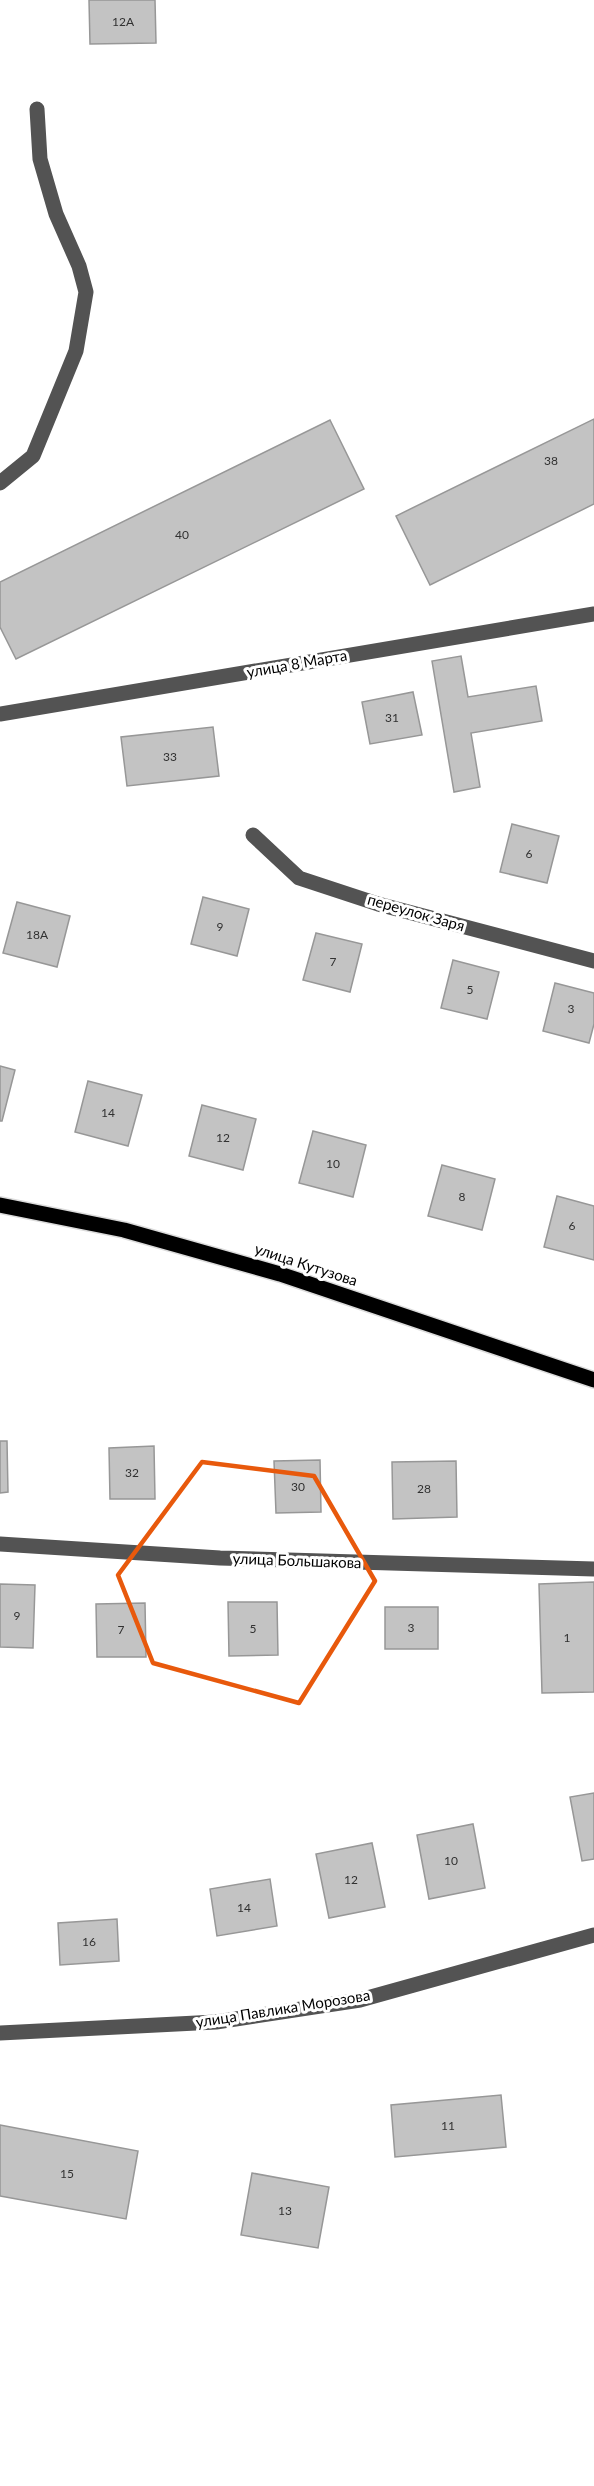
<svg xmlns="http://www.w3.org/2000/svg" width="594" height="2486" viewBox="0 0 594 2486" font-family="Lato,sans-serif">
<rect width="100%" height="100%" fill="#fff"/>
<g fill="#c3c3c3" stroke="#979797" stroke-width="1.5">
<path d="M89,0H155L156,43L90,44Z"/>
<path d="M594,419V504L430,585L396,516Z"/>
<path d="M330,420L364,489L16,659L0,627V582Z"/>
<path d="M461,656L468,697L536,686L542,721L471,733L480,787L454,792L432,661Z"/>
<path d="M413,692L422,735L370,744L362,702Z"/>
<path d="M213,727L219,776L127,786L121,737Z"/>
<path d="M512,824L559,836L547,883L500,872Z"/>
<path d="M203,897L249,909L237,956L191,944Z"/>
<path d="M17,902L70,916L57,967L3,953Z"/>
<path d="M316,933L362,944L350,992L303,980Z"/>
<path d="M453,960L499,972L487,1019L441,1008Z"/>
<path d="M555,983L594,993V1024L589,1043L543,1031Z"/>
<path d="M0,1066L15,1070L2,1121H0Z"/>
<path d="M88,1081L142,1095L128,1146L75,1132Z"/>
<path d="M202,1105L256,1119L243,1170L189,1156Z"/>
<path d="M313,1131L366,1145L353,1197L299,1183Z"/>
<path d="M442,1165L495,1179L482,1230L428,1216Z"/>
<path d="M557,1196L594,1206V1260L544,1247Z"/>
<path d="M0,1441H7L8,1492L0,1493Z"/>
<path d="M154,1446L155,1499H110L109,1448Z"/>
<path d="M320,1460L321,1512L276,1513L274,1461Z"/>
<path d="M456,1461L457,1517L393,1519L392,1462Z"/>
<path d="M594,1582V1692L542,1693L539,1584Z"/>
<path d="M0,1584L35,1585L33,1648L0,1647Z"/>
<path d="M228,1602H277L278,1655L229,1656Z"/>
<path d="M145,1603L146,1657H97L96,1604Z"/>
<rect x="385" y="1607" width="53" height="42"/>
<path d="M594,1793V1859L582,1861L570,1797Z"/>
<path d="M473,1824L485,1888L429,1899L417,1835Z"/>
<path d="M372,1843L385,1907L329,1918L316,1854Z"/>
<path d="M270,1879L277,1926L217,1936L210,1889Z"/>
<path d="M117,1919L119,1961L60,1965L58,1923Z"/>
<path d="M501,2095L506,2147L395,2157L391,2105Z"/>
<path d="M0,2125L138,2151L126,2219L0,2196Z"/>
<path d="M252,2173L329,2187L318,2248L241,2235Z"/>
</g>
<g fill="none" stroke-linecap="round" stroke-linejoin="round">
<defs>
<path id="major" d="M0,1205L124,1230L280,1274L594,1380"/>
</defs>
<use href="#major" stroke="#dbdbdb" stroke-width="18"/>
<g stroke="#535353" stroke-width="15">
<path d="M0,483L33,456L76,351L86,292L79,266L56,214L40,159L37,109"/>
<path d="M0,714L594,614"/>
<path d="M253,835L299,878L378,904L594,961"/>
<path d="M0,1544L220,1558L594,1569"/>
<path d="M0,2033L216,2022L360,2000L594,1935"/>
</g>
<use href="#major" stroke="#000" stroke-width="15"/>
</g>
<path fill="none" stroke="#e8590c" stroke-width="4.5" stroke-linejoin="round" d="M202,1462L314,1476L375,1581L299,1703L153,1663L118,1575Z"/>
<g text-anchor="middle" stroke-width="6" stroke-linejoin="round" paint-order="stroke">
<g font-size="12" fill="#313131">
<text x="123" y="26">12А</text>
<text x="551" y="465">38</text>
<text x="182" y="539">40</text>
<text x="392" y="722">31</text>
<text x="170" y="761">33</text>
<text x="529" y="858">6</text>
<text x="220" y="931">9</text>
<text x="37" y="939">18А</text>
<text x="333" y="966">7</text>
<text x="470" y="994">5</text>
<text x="571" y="1013">3</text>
<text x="108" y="1117">14</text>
<text x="223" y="1142">12</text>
<text x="333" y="1168">10</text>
<text x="462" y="1201">8</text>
<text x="572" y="1230">6</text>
<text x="132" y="1477">32</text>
<text x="298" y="1491">30</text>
<text x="424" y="1493">28</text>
<text x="17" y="1620">9</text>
<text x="411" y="1632">3</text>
<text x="253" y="1633">5</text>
<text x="121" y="1634">7</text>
<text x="567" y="1642">1</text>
<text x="451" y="1865">10</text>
<text x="351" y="1884">12</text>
<text x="244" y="1912">14</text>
<text x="89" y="1946">16</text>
<text x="448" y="2130">11</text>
<text x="67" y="2178">15</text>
<text x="285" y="2215">13</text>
</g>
<g font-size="15" fill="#000" stroke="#fff">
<text transform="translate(297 664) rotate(-10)" y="5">улица 8 Марта</text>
<text transform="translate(416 913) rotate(16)" y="5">переулок Заря</text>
<text transform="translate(306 1265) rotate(18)" y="5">улица Кутузова</text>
<text transform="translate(297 1561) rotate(2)" y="5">улица Большакова</text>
<text transform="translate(283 2009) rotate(-9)" y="5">улица Павлика Морозова</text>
</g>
</g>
</svg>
